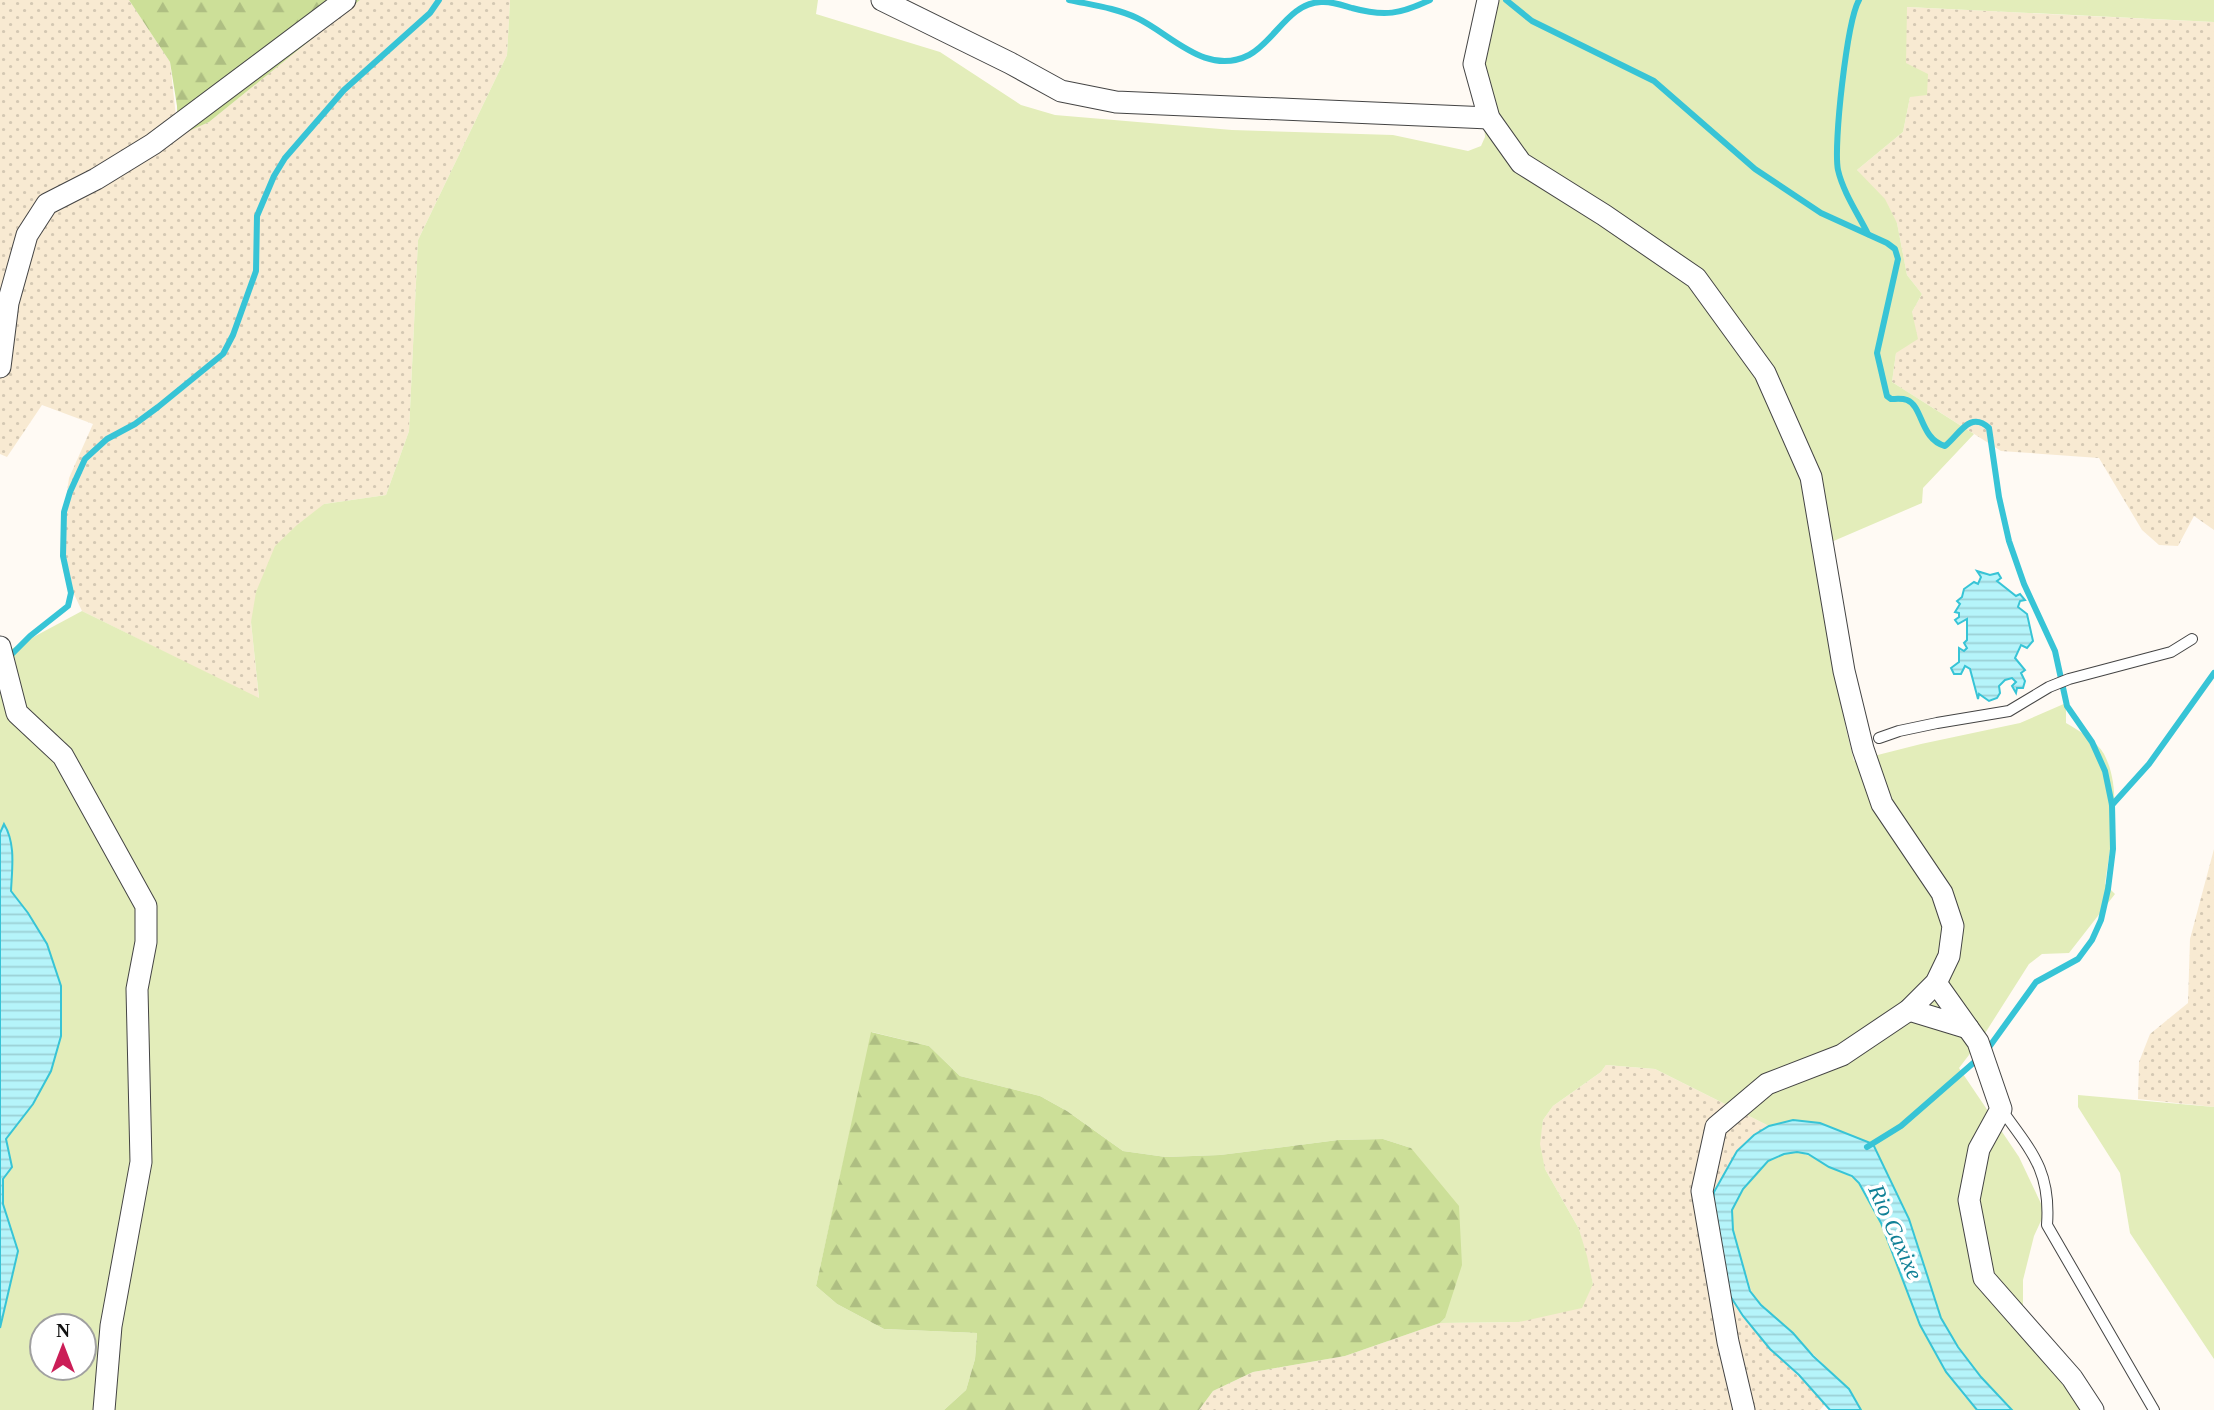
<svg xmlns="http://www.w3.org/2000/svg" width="2214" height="1410" viewBox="0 0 2214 1410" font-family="'Times New Roman',serif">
<defs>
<pattern id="farmland-dots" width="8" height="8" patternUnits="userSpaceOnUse" patternTransform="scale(1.75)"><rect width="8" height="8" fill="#f8ead2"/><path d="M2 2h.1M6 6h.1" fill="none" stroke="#d4c8b3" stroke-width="1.8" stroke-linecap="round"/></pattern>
<pattern id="forest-firs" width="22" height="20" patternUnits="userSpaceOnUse" patternTransform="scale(1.75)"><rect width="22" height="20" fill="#ccdf98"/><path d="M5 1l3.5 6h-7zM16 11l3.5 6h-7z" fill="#aebe82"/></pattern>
<pattern id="water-rules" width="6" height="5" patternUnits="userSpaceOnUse" patternTransform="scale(1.75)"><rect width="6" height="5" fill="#b5f4fa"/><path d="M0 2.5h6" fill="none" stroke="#9bd0d5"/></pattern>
</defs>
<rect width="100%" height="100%" fill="#fffaf4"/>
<g fill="url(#farmland-dots)">
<path d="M0,0H129L170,62L178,135L209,122L360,0H510L507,55L418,240L409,431L386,495L324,504L251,622L259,699L82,611L63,571L61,535L69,478L93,424L42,405L7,457L0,454Z"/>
<path d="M1906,7L2214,22V530L2194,516L2178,546L2159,545L2142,530L2099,458L2001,451L1892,382L1896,353L1912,312L1922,294L1907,275L1897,223L1857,170L1903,132L1910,97L1906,63Z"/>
<path d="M2214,849V1107L2138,1099L2139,1062L2150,1034L2188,1003L2190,939Z"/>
<path d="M1606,1065L1655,1069L1769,1126L1754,1135L1737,1151L1726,1170L1770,1349L1826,1403L1820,1410H1199L1213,1391L1253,1372L1345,1356L1440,1323L1519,1322L1593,1284L1579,1229L1545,1169L1539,1144L1543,1120L1553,1106L1601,1072Z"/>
</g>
<g fill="#e3edba" fill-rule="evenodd">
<path d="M510,0H818L816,14L940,52L1021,105L1055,115L1232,130L1393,135L1468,151L1481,146L1485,137L1481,85L1494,0H2214V22L1907,7L1906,63L1928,74L1927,95L1910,97L1903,132L1857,170L1885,199L1897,223L1907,275L1922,294L1912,312L1918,339L1896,353L1892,382L1974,434L1923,488L1922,503L1815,549L1846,729L1854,761L1921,744L2020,723L2066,703V723C2078,730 2097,741 2104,754C2124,792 2110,844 2105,884L2115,894L2069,953L2042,954L2029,964L1982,1038L1959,1068L2019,1157L2045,1212L2034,1236L2023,1280V1307L2102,1410H2012L1981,1377L1958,1347L1941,1318L1909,1219L1873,1144L1793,1120L1769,1126L1655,1069L1606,1065L1601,1072L1553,1106L1543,1120L1540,1144L1545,1169L1579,1229L1587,1256L1593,1284L1582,1308L1519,1322L1440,1323L1445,1318L1411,1148L1383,1139L1338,1140L1220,1155L1166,1157L1123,1151L1067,1111L1040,1096L960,1076L929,1046L872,1032L816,1286L837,1304L884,1329L977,1333L975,1359L966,1390L944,1410H0V655L82,611L259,698L251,622L256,592L275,546L297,525L324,504L386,495L409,431L418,240L507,55ZM42,1326H84V1368H42Z"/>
<path d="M2078,1095L2214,1107V1359L2130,1233L2120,1173L2078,1107Z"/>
<path d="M1797,1152C1809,1154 1851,1174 1859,1183C1876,1202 1884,1231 1893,1255C1915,1310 1934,1367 1977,1410H1861L1849,1389L1753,1296L1733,1230L1732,1210L1743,1189L1768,1161L1784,1154Z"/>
</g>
<g fill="url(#forest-firs)">
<path d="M129,0H360L209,122L178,136L177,106L170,62Z"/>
<path d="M871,1032L929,1046L960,1076L1040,1096L1067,1111L1123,1151L1166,1157L1220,1155L1338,1140L1383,1139L1411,1148L1459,1206L1462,1265L1445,1318L1440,1323L1345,1356L1253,1372L1213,1391L1199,1410H944L966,1390L975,1359L977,1333L884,1329L837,1304L816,1286Z"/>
</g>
<g fill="url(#water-rules)" stroke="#37c4d6" stroke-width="2">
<path d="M1977,571L1990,575L1998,573L2001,578L1997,581L2016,596L2020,594L2025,600L2020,601L2018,607L2027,614L2033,641L2027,648L2021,645L2015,658L2025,670L2021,673L2025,681L2023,688H2017L2016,693L2012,686L2016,682L2012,678L2005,680L1999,686L2000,693L1997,698L1989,701L1979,694L1978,699L1970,669L1965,666L1961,674H1954L1951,668L1959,662V648L1964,651L1967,648L1964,643L1967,640V619L1958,624L1955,620L1959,617V613L1955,612L1960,604L1957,601L1962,597L1964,589L1974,582L1978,584L1981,577Z"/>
<path d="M4,824C16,844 12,868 11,891L28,913L47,944L61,986V1036L51,1071L33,1104L6,1139L12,1167L3,1179V1204L18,1251L0,1328V833Z"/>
<path d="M1793,1120L1820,1123L1873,1144L1909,1219L1941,1318L1958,1347L1981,1377L2012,1410H1977L1946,1372L1920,1325L1881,1223L1859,1183L1852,1176L1829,1167L1808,1154L1797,1152L1784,1154L1768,1161L1752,1179L1743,1189L1732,1210L1733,1230L1750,1291L1761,1305L1793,1333L1813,1356L1849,1389L1861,1410H1830L1799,1375L1770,1349L1743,1316L1725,1288L1712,1211L1714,1192L1737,1151L1754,1135L1769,1126Z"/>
</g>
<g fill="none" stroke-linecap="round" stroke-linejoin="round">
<g stroke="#37c4d6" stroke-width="6">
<path d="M1069,0C1092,5 1116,8 1137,18C1171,34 1206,77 1249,55C1275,41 1289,3 1321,2C1331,1 1342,5 1352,8C1385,17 1400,14 1430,0"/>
<path d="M1506,0L1532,21L1654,81L1755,169L1821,213L1887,243L1895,249L1898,259L1877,353L1887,396L1891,399C1896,399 1902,398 1907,400C1923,406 1920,439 1945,446C1959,435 1970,410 1989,428L1999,497L2009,541L2024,584L2055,651L2067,706L2092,742L2105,771L2112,805L2113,849L2108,889L2101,920L2092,940L2078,959L2036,982L1987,1050"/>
<path d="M1859,0C1847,21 1833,146 1838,170C1843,192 1858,214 1868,234"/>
<path d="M11,655L30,636L68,606L71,593L63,556L64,512L70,492L85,459L107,439L135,424L158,407L223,354L233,335L256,271L257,216L274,176L285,158L344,90L430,13L439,0"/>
<path d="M2112,805L2149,764L2214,673"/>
<path d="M1867,1147L1901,1126L1979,1058"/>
</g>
<defs>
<g id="lane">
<path d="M1879,738L1899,731L1937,723L2009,711L2049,687L2069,679L2171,652L2192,639"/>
<path d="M2001,1109C2031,1151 2051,1170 2047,1225L2154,1410"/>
</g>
<g id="street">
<path d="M882,0L1010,63L1061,91L1116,102L1489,118"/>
<path d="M1488,0L1474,64L1489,118L1521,163L1604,215L1696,278L1765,373L1811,477L1844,671L1863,749L1882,804L1942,893L1953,926L1949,956L1936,983L1909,1010L1842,1055L1767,1084L1716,1127L1702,1191L1728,1342L1744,1410"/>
<path d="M0,367L8,303L27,235L47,204L96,179L153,144L345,0"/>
<path d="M0,647L17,713L63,756L146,906V942L137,989L141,1162L111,1326L104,1410"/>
<path d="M1909,1010L1968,1028L1936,983"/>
<path d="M1968,1028L1978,1042L2001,1109L1979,1149L1969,1200L1984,1278L2072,1378L2093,1410"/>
</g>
</defs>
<use href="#lane" stroke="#444" stroke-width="12"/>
<use href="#street" stroke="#444" stroke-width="23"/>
<use href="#lane" stroke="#fff" stroke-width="10"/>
<use href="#street" stroke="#fff" stroke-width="21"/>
</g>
<g text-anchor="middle" stroke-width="7" stroke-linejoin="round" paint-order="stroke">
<g font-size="23" font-style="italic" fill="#108096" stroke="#fff">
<text transform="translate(1896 1232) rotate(66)" y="8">Rio Caxixe</text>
</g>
</g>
<g transform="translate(63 1347)"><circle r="33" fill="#ffffff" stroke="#a0a0a0" stroke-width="2"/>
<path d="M0-5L12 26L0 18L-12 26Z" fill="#cb1e57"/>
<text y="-10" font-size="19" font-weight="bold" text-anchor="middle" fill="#111111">N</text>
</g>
</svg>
